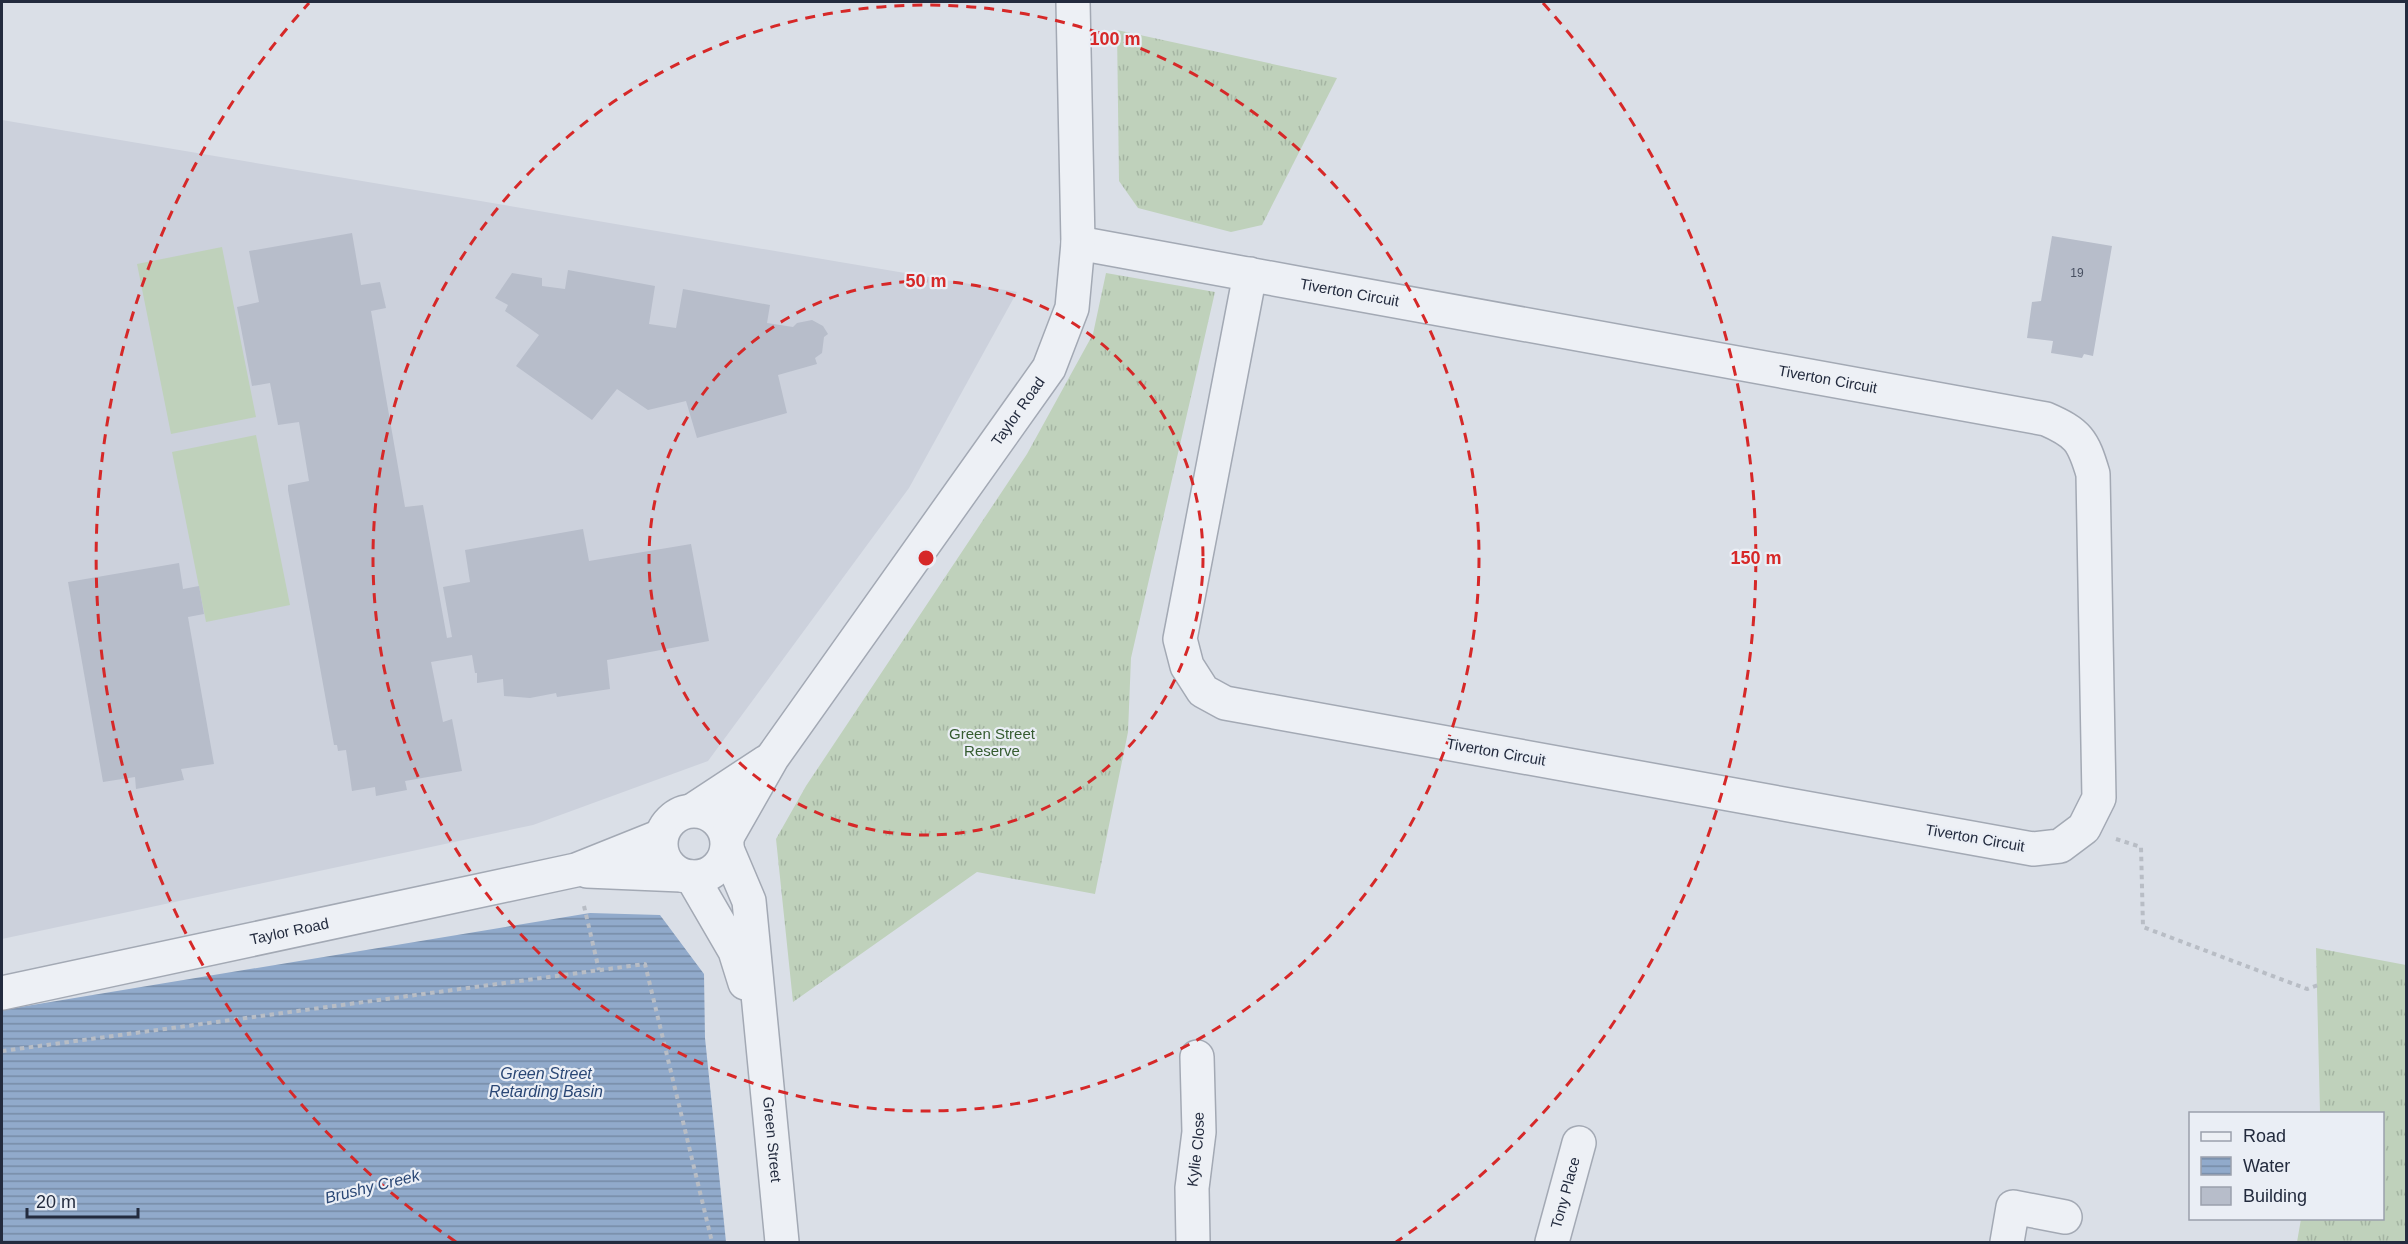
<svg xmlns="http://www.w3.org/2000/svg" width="2408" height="1244" viewBox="0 0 2408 1244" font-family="Helvetica,sans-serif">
<defs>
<pattern id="grass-tufts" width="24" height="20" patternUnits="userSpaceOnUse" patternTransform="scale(1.5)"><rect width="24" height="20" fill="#bfd1bb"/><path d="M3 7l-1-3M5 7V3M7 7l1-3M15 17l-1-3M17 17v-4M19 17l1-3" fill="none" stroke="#a4b4a2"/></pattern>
<pattern id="water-rules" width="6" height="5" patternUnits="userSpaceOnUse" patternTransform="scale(1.5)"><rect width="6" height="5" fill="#91aacb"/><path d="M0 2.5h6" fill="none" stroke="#768ba6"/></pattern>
</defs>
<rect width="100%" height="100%" fill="#dadfe7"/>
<path fill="#ccd1dc" d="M2,120L1017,292L909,488L708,761L533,825L2,939Z"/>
<g fill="url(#grass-tufts)">
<path d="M1117,30L1337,78L1262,225L1231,232L1138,208L1119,181Z"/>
<path d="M1106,273L1215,292L1131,658L1128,732L1095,894L977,872L793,1002L776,839L806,786L1027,454L1093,334Z"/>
<path d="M2316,948L2406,965V1242H2297L2301,1219L2382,1218V1114L2320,1113Z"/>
</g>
<g fill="#bfd1bb">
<path d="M222,247L256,417L171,434L137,264Z"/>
<path d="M256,435L290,605L206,622L172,452Z"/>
</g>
<path fill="url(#water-rules)" d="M590,913L660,915L704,974L705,1038L726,1242H2V1010Z"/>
<g fill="#b7bdca">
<path d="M352,233L361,285L380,282L386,308L371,311L405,507L423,505L447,638L452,637L443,587L470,582L465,550L583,529L589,561L691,544L709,641L607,660L610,689L557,697L556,693L530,698L504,696L503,679L477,683V673H475L472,655L431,662L443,722L452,719L462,771L405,781L407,790L376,796L375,787L352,791L346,750L338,751L337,745H334L288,490V485L309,481L299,422L278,425L270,383L252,386L237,307L259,302L249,251Z"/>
<path d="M2052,236L2112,246L2093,356L2084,354L2082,358L2051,353L2053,341L2027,338L2032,302L2041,301Z"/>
<path d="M568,270L655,286L649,324L676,328L683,289L770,305L767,323L793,327L797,323L812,320L823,326L828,334L824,337L822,353L815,358L817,364L778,375L787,413L697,438L686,401L648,410L617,389L592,420L516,366L539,335L505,311L508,305L495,298L512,273L542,278V286L565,289Z"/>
<path d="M179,563L183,589L199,586L204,614L188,617L214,764L181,769L184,780L136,789L135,777L103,782L68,582Z"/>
</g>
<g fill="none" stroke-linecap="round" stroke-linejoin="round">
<defs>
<g id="minor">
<path id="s1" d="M1078,243L1302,284L2046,419C2078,433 2083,440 2093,474L2099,798L2084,828L2060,846L2033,849L1225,703L1203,691L1187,666L1180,639L1250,274"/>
<path id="s2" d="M727,849L749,901L782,1242"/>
<path d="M692,877L735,951L745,983"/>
<path id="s3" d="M1193,1242L1192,1188L1199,1132L1197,1057"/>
<path id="s4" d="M1552,1242L1579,1143"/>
<path d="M2007,1242L2013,1207L2065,1217"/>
</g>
<g id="tertiary">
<path d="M693,810L766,762"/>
<circle cx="694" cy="844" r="33"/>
<path id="s5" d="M727,837L772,758L1049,368L1072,308L1078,243L1073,2"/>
<path d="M587,871L681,875"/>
<path id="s6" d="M2,993L576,870L661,836"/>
</g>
</defs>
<use href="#minor" stroke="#a3a9b4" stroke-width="36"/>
<use href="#tertiary" stroke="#a3a9b4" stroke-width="36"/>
<g stroke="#b8bdc5" stroke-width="4" stroke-dasharray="4.5 4.5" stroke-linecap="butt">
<path d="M2116,839L2141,847L2143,927L2307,989L2318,985"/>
<path d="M584,906L599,970"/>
<path d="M2,1051L645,964L712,1242"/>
</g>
<use href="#minor" stroke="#edf0f5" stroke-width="33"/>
<use href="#tertiary" stroke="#edf0f5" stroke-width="33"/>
</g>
<g fill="none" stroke="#d62828" stroke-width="3" stroke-dasharray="10 8">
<circle cx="926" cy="558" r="277"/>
<circle cx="926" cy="558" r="553"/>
<path d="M456 1242A830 830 0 0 1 309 3M1543 3A830 830 0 0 1 1396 1242"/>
</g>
<g text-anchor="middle" stroke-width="4.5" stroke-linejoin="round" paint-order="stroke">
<g font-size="12" fill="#485061">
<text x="2077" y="277">19</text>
</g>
<g font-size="15" fill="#232b3e" stroke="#eaeef5">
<text dy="5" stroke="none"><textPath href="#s1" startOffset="276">Tiverton Circuit</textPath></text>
<text dy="5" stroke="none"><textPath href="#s1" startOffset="762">Tiverton Circuit</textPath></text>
<text dy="5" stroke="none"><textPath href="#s5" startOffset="516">Taylor Road</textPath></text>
<text transform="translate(1496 752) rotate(10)" y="5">Tiverton Circuit</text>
<text transform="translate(1975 838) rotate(10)" y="5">Tiverton Circuit</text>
<text dy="5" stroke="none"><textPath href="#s6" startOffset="294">Taylor Road</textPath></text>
<text dy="5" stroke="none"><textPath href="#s2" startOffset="296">Green Street</textPath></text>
<text dy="5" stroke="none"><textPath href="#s3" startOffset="93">Kylie Close</textPath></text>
<text dy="5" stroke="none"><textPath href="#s4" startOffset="51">Tony Place</textPath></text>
</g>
<g font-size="15" fill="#355b30" stroke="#eaeef5">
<text x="992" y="739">Green Street<tspan x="992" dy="17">Reserve</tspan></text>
</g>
<g font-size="16" font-style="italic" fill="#2a4775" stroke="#eaeef5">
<text x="546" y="1079">Green Street<tspan x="546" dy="18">Retarding Basin</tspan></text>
<text transform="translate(372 1186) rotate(-14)" y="6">Brushy Creek</text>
</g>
</g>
<circle cx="926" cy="558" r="9" fill="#d62828" stroke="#eaeef5" stroke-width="3"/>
<g font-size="18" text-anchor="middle" font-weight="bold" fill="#d62828" stroke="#eaeef5" stroke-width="4.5" stroke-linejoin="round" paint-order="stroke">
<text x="1115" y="45">100 m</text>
<text x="926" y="287">50 m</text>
<text x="1756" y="564">150 m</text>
</g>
<rect width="2408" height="1244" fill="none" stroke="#232b3e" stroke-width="6"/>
<rect x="2189" y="1112" width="195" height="108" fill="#eaeef5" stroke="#9aa0ac" stroke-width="1.5"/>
<rect x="2201" y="1132" width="30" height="9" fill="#edf0f5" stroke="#9aa0ac" stroke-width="1.5"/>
<text x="2243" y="1142" font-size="18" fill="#232b3e">Road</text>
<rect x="2201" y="1157" width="30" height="18" fill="url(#water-rules)" stroke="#9aa0ac" stroke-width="1.5"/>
<text x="2243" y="1172" font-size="18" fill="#232b3e">Water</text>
<rect x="2201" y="1187" width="30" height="18" fill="#b7bdca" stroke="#9aa0ac" stroke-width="1.5"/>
<text x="2243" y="1202" font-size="18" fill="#232b3e">Building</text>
<path d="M27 1208v9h111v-9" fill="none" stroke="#232b3e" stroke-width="3"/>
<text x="36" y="1208" font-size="18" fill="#232b3e" stroke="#eaeef5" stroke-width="4.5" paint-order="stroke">20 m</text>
</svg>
